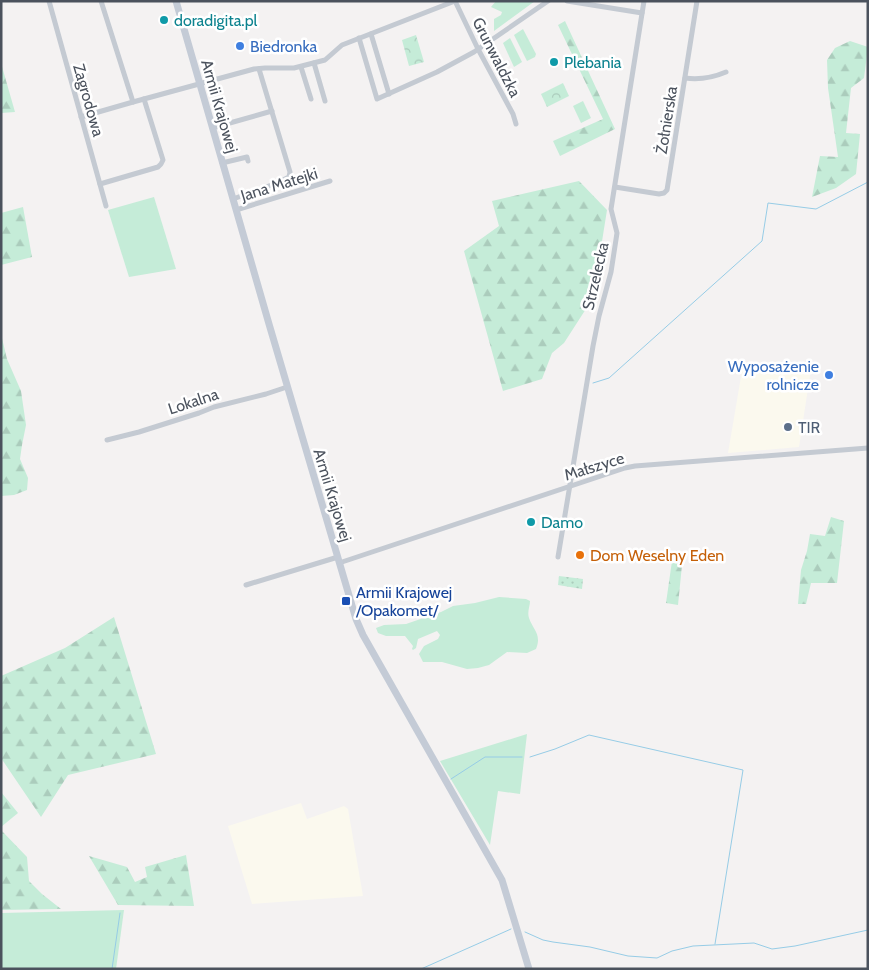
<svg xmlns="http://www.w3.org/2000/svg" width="869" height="970" viewBox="0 0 869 970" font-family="Cabin,sans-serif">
<defs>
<pattern id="forest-firs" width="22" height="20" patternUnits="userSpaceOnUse" patternTransform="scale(1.25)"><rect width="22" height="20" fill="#c5ecd8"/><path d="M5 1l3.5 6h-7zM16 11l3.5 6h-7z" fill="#abccbc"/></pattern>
<pattern id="park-crowns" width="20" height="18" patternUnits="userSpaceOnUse" patternTransform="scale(1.25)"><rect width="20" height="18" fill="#c5ecd8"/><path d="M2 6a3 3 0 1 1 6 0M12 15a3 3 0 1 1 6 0" fill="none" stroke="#abccbc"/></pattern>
<pattern id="garden-dots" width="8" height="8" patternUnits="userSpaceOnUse" patternTransform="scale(1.25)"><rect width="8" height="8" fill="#c5ecd8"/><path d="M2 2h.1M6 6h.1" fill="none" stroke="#abccbc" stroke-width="1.8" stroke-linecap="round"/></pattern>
</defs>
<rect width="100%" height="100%" fill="#f4f2f2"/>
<g fill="#fbf9ee">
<path d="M743,365L811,369L799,447L728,453Z"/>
<path d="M301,803L307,819L344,806L348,809L363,896L252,904L228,826Z"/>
</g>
<g fill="#c5ecd8">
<path d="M496,1H535L494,31V19L501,15L502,12L491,7Z"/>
<path d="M523,29L536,54L535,57L527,61L514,35Z"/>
<path d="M510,38L522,62L514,67L503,43Z"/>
<path d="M583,101L591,118L581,123L573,106Z"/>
<path d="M154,197L176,269L129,277L108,210Z"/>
<path d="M499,597L526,599L530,601C530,606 527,612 529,618C533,630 542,634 536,649L527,653L507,652L489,665L478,668L467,669L442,662H423L419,654L424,646L438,639L440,635L437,631L418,639L416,648L413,650L412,649L413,646L405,636H386L378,633L376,628L384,625L406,624L441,612L453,606L475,603Z"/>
<path d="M527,734L520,794L498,791L490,845L440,761Z"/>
<path d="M124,910L116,969H1V913Z"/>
</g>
<g fill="url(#forest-firs)">
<path d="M565,21L615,129L560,156L553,141L603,119L558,25Z"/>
<path d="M850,41L868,47L864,78L851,88L846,133L860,134L856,174L836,188L812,197L820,156L838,157L828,88L827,60L835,48Z"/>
<path d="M1,63L15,112L1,113Z"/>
<path d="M579,181L607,210L593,298L564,343L552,353L542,379L503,391L464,251L499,226L492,201Z"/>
<path d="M23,207L32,257L1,265V213Z"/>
<path d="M1,334L7,359L21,391L26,425L22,445L20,459L28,478L27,490L14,495L1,496Z"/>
<path d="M831,517L844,521L837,583H811L806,604H798L801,570L807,551L810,534L825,536Z"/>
<path d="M673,554L683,555L678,605L666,603Z"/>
<path d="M114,617L156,754L68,775L41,817L1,758V676L65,648Z"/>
<path d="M1,792L18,813L1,827Z"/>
<path d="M1,830L27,857L29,881L42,894L61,909L1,910Z"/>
<path d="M186,855L194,906L118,905L89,856L127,867L135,882L147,877L145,867Z"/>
</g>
<g fill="url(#park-crowns)">
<path d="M416,35L424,62L409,66L402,40Z"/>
<path d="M563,83L569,96L547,107L541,94Z"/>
</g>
<path fill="url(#garden-dots)" d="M559,576L583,579L582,589L558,585Z"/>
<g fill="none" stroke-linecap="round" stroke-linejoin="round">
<g stroke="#96cce6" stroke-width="1">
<path d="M593,383L609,378L762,241L768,203L816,209L868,182"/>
<path d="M530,757L555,749L589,735L743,770L715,944"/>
<path d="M451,779L485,757H522"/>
<path d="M525,932L543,940L553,942L590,947L628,956L657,958L672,951L693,946L754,943L772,949L795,946L868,930"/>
<path d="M112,969L120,913"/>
<path d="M421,969L511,929"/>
</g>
<g stroke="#c4cad2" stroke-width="5">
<path d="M49,1L106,206"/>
<path d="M101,1L133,102"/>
<path d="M455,1L478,49L513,114L516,124"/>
<path d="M567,1L642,13"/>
<path d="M371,34L389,94"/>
<path d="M359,38L377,99L437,72L474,52L548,1"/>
<path d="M314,63L325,101"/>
<path d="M301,67L311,99"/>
<path d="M685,78C700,80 712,78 726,72"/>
<path d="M81,117L133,102L254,69L265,68H294L325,60L342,45L455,1"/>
<path d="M212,128L272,111"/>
<path d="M222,163L247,157L248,161"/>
<path d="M100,184L158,167L161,164L163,160L144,99"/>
<path d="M615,187L659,194L664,193L667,190L697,1"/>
<path d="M233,199L277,183L289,177L290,172L259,69"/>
<path d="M236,210L330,181"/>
<path d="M107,440L139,432L199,413L214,407L266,394L287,387"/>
<path d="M558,557L593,346L599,316L611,272L617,233L611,209L644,1"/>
<path d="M339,563L625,468L635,466L868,448"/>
<path d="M246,585L338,557"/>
</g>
<path stroke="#c4cbd6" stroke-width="7" d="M176,1L269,324L356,619L363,635L502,880L529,969"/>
</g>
<g fill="#0f9aa8" stroke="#fff" stroke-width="2">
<circle cx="164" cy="20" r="5"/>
<circle cx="554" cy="62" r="5"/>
<circle cx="531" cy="522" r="5"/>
</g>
<g fill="#3f7fe0" stroke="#fff" stroke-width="2">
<circle cx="240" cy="46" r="5"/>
<circle cx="829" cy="375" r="5"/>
</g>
<circle fill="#5c6f8a" stroke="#fff" stroke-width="2" cx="788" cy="427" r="5"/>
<circle fill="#e8710a" stroke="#fff" stroke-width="2" cx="580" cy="555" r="5"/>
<rect fill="#1a4fb4" stroke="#fff" stroke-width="2" x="341" y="596" width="10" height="10" rx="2.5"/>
<g text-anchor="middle" stroke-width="5" stroke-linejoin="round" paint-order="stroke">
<g font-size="16" fill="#0d838f" stroke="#fff" text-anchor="start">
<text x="174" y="26">doradigita.pl</text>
<text x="564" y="68">Plebania</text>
<text x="541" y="528">Damo</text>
</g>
<g font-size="16" fill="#366cbe" stroke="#fff" text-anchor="start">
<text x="250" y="52">Biedronka</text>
<text x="819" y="372" text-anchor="end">Wyposażenie<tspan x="819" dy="18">rolnicze</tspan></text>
</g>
<g font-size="16" fill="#4b525d" stroke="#fff">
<text transform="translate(497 57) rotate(63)" y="6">Grunwaldzka</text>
<text transform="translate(89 100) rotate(74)" y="6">Zagrodowa</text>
<text transform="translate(220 106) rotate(74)" y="6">Armii Krajowej</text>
<text transform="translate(666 120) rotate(-81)" y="6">Żołnierska</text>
<text transform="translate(279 184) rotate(-17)" y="6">Jana Matejki</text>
<text transform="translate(595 276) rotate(-77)" y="6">Strzelecka</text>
<text transform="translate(193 401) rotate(-18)" y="6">Lokalna</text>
<text transform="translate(594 466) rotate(-17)" y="6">Małszyce</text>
<text transform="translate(333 495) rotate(73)" y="6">Armii Krajowej</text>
</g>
<g font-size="16" fill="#4e5e75" stroke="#fff" text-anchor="start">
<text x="798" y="433">TIR</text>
</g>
<g font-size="16" fill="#c56008" stroke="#fff" text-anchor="start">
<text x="590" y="561">Dom Weselny Eden</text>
</g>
<g font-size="16" fill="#164399" stroke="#fff" text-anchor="start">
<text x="356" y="598">Armii Krajowej<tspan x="356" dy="18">/Opakomet/</tspan></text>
</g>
</g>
<rect width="869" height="970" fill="none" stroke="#4b525d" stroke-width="5"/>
</svg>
